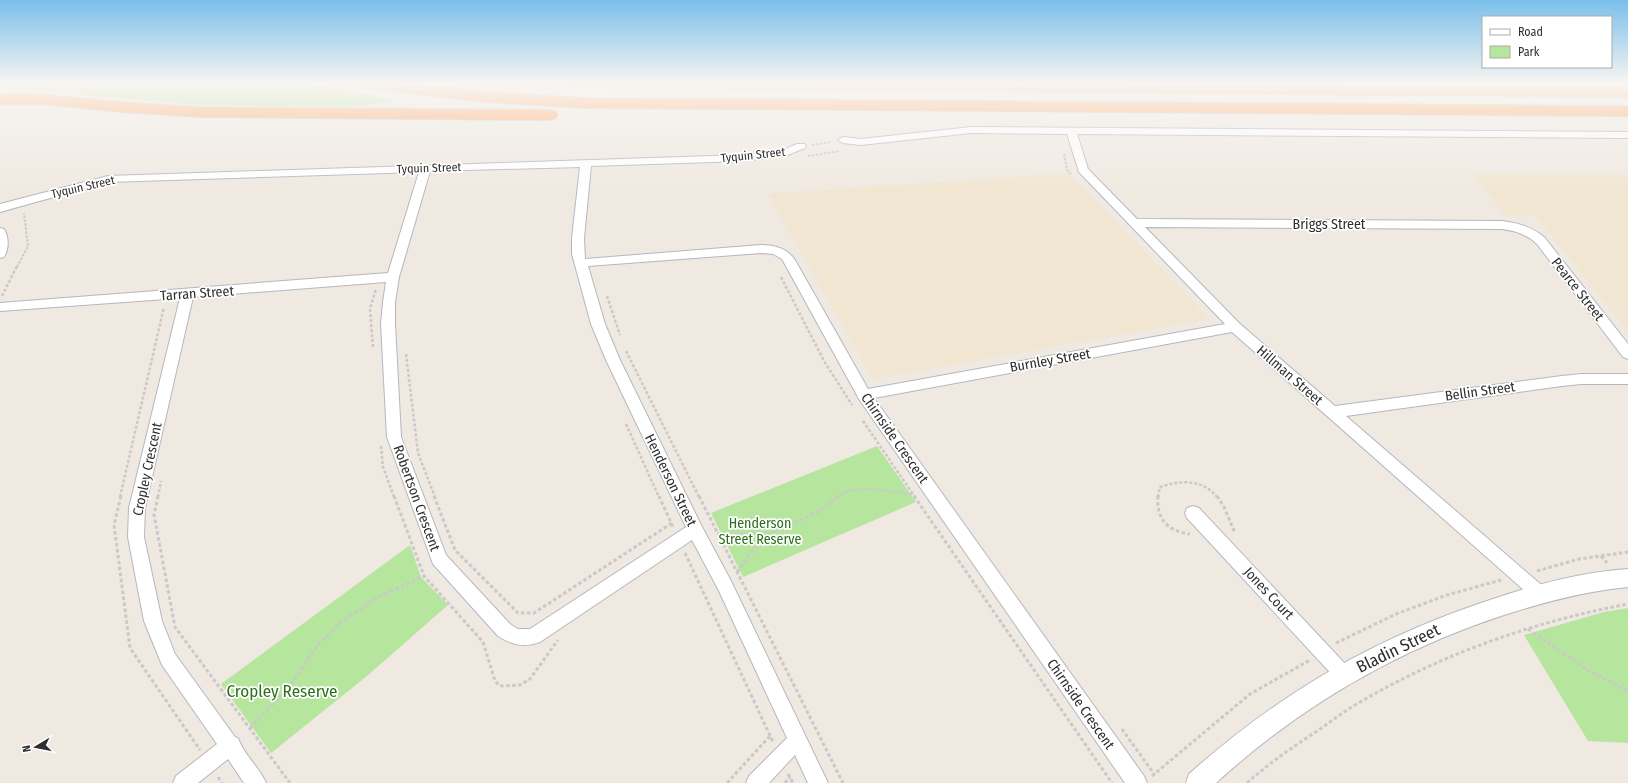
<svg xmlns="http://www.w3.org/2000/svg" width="1628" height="783" viewBox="0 0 1628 783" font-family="'Fira Sans Condensed',sans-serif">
<rect width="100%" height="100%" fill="#efe9e1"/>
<g fill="#f0e6d1">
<path d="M1068,173L1206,315L1204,320L873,379L768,194Z"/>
<path d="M1473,173L1628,175V332L1536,216H1506Z"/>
</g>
<g fill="#b6e59e">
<path d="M0,83H306L400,101L351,107L197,105L10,89Z"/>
<path d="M877,446L916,502L743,577L711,513Z"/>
<path d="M410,545L421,577L448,605L367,676L271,753L221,684Z"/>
<path d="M1628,608V743L1588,741L1524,635L1604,612Z"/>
</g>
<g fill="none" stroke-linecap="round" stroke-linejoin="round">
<defs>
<g id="minor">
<path d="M971,127L1628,132V138L1077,134L1088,169L1137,219L1502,221C1518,223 1533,227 1545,238L1628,344V359L1623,357L1537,244C1526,234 1516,231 1502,229L1145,227L1240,324L1335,406L1562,376L1581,374H1628V384H1581L1562,386L1346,416L1546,589L1548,594L1546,599L1540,602L1534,599L1232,332L874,398L1144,776L1147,783H1125L859,399L782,259L773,254L761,253L588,266L605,324L620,360L701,525L731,581L828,783H808L795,755L769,783H746L749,776L787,738L719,591L692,540L540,642C524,648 512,645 498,636L433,564L387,437L381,324L383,302L386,282L193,297L145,508L144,537L162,621L175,654L235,737L238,738C244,755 259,767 266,783H244L228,759L198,783H173L176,776L217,744L162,665L144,621L128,537L129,508L180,298L0,311V303L388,273L419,172L108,182L0,212V204L108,176L743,155L783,150L797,144H805L806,146L805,148L785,156L743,161L591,166L584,238L585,259L761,245C774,245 787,248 795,260L868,389L1225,324L1079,172L1067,134L971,133L861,145L843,143L838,140L843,137L861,139ZM580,167L572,238V254L591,324L606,360L686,527L530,629H518L510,624L446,555L401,437L395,324V302L399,277L430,171Z"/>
<path d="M0,228L4,229C9,237 9,249 4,257L0,258Z"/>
<path d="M1193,506L1199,508L1349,668L1352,674L1349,680L1343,683L1337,680L1187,518L1185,513L1187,508Z"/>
</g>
<path id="tertiary" d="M1628,569V587C1585,591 1545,602 1504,615C1397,650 1299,707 1216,783H1186L1189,774C1282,691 1380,635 1499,597C1541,583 1583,572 1628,569Z"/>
<g id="motorway">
<path d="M353,83H403L487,92L586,98L1628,106V116L586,108L487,102L361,88L356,86Z"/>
<path d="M564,83H1121L1628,87V97L572,88L567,86Z"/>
<path d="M0,94H41L122,102L200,107L550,110L556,112L558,115L556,118L550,120L200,117L122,112L41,104H0Z"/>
</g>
</defs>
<use href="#minor" stroke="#b4b7c1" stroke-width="2"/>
<use href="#tertiary" stroke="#b4b7c1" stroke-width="2"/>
<use href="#motorway" stroke="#c9c9c9" stroke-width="2"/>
<g stroke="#c9c9c9" stroke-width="2" stroke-dasharray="2.5 1.5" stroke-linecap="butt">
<path d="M812,145L832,142"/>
<path d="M1064,154L1067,170L1071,174"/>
<path d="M808,156L840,151"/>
<path d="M17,267L28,246L24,213"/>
</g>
<g stroke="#c9c9c9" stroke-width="2.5" stroke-dasharray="3 2" stroke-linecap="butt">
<path d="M781,277L824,361L852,405"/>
<path d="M2,296L17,266"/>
<path d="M607,296L620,335"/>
<path d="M373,347L370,309L376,289"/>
<path d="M626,351L699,497"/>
<path d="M406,354L418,453L435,497"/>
<path d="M863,421L915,497"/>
<path d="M626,424L659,497"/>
<path d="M381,446L383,467L394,497"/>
<path d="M120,497L164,307"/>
<path d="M158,497L161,481"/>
<path d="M836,497C854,483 892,492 913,494"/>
<path d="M1158,497L1160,487C1180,480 1203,479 1217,497"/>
</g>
<g stroke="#c9c9c9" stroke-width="3" stroke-dasharray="3.5 2.5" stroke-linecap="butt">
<path d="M121,496L114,525L130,648L200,750"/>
<path d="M158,496L154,515L175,627L290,783"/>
<path d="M394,496L424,576L483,642L495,681L500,686L520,685L530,679L558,640"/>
<path d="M434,496L455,550L518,613H534L672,523"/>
<path d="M659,496L673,527"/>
<path d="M699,496L843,783"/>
<path d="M914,496L1112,783"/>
<path d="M1158,496C1156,520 1168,531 1190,534"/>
<path d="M1217,496L1224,507L1235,533"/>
<path d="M717,534H766"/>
<path d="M685,553L773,742"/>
<path d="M1601,556L1607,563"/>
<path d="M1537,571L1579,559L1628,552"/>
<path d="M737,572L766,534L786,527L819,511L838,496"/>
<path d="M1528,629L1589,671L1628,691"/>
<path d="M1336,643L1396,614L1447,595L1501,580"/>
<path d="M250,728L291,685L317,646L339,624L378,597L424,576"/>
<path d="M1122,729L1154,774"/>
<path d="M788,774L793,783"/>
<path d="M1152,776L1250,694L1310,660"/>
<path d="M218,777L222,783"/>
<path d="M727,783L770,736"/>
<path d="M785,783L790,777"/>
<path d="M1247,783C1269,763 1293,747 1317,731C1330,722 1342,713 1355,705C1439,655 1532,622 1628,604"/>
</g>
<use href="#minor" fill="#fff" fill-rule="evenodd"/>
<use href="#tertiary" fill="#fff" fill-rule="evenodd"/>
<use href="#motorway" fill="#ffa35c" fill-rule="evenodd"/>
</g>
<linearGradient id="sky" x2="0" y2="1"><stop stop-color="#7abfeb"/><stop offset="0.43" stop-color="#f8f5f2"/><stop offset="1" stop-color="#f8f5f2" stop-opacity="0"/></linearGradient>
<rect width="1628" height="193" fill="url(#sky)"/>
<g text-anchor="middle" stroke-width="3.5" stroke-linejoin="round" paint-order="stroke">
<g font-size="12" fill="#2e2e2e" stroke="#fff">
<text transform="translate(753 155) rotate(-6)" y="4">Tyquin Street</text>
<text transform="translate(429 168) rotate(-2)" y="4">Tyquin Street</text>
<text transform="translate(83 187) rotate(-13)" y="4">Tyquin Street</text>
</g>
<g font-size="14" fill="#2e2e2e" stroke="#fff">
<text x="1329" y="229">Briggs Street</text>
<text transform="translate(1578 289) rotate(52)" y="5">Pearce Street</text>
<text transform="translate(197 293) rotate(-4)" y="5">Tarran Street</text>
<text transform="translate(1050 360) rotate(-10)" y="5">Burnley Street</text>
<text transform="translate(1290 375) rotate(41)" y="5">Hillman Street</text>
<text transform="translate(1480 391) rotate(-8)" y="5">Bellin Street</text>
<text transform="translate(895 438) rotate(55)" y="5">Chirnside Crescent</text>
<text transform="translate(147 469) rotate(-78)" y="5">Cropley Crescent</text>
<text transform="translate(671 480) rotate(64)" y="5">Henderson Street</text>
<text transform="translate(417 498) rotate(70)" y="5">Robertson Crescent</text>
<text transform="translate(1269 593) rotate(47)" y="5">Jones Court</text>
<text transform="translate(1081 704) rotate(55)" y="5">Chirnside Crescent</text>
</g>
<g font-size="14" fill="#2c6e1b" stroke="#fff">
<text x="760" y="528">Henderson<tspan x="760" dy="16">Street Reserve</tspan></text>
</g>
<g font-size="17" fill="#2e2e2e" stroke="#fff">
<text transform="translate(1398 648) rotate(-26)" y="6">Bladin Street</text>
</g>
<g font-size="17" fill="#2c6e1b" stroke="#fff">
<text x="282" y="697">Cropley Reserve</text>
</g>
</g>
<rect x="1482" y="16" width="130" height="52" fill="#ffffff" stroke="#ababab"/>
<rect x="1490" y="29" width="20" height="6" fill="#ffffff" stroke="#ababab"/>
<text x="1518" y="36" font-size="12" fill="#2e2e2e">Road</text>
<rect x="1490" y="46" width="20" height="12" fill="#b6e59e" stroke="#ababab"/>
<text x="1518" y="56" font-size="12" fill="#2e2e2e">Park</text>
<g transform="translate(36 747) rotate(260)" stroke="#ffffff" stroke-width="3" paint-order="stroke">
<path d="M0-3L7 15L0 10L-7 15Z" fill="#2e2e2e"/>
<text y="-6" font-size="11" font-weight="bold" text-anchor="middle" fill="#2e2e2e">N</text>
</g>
</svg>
